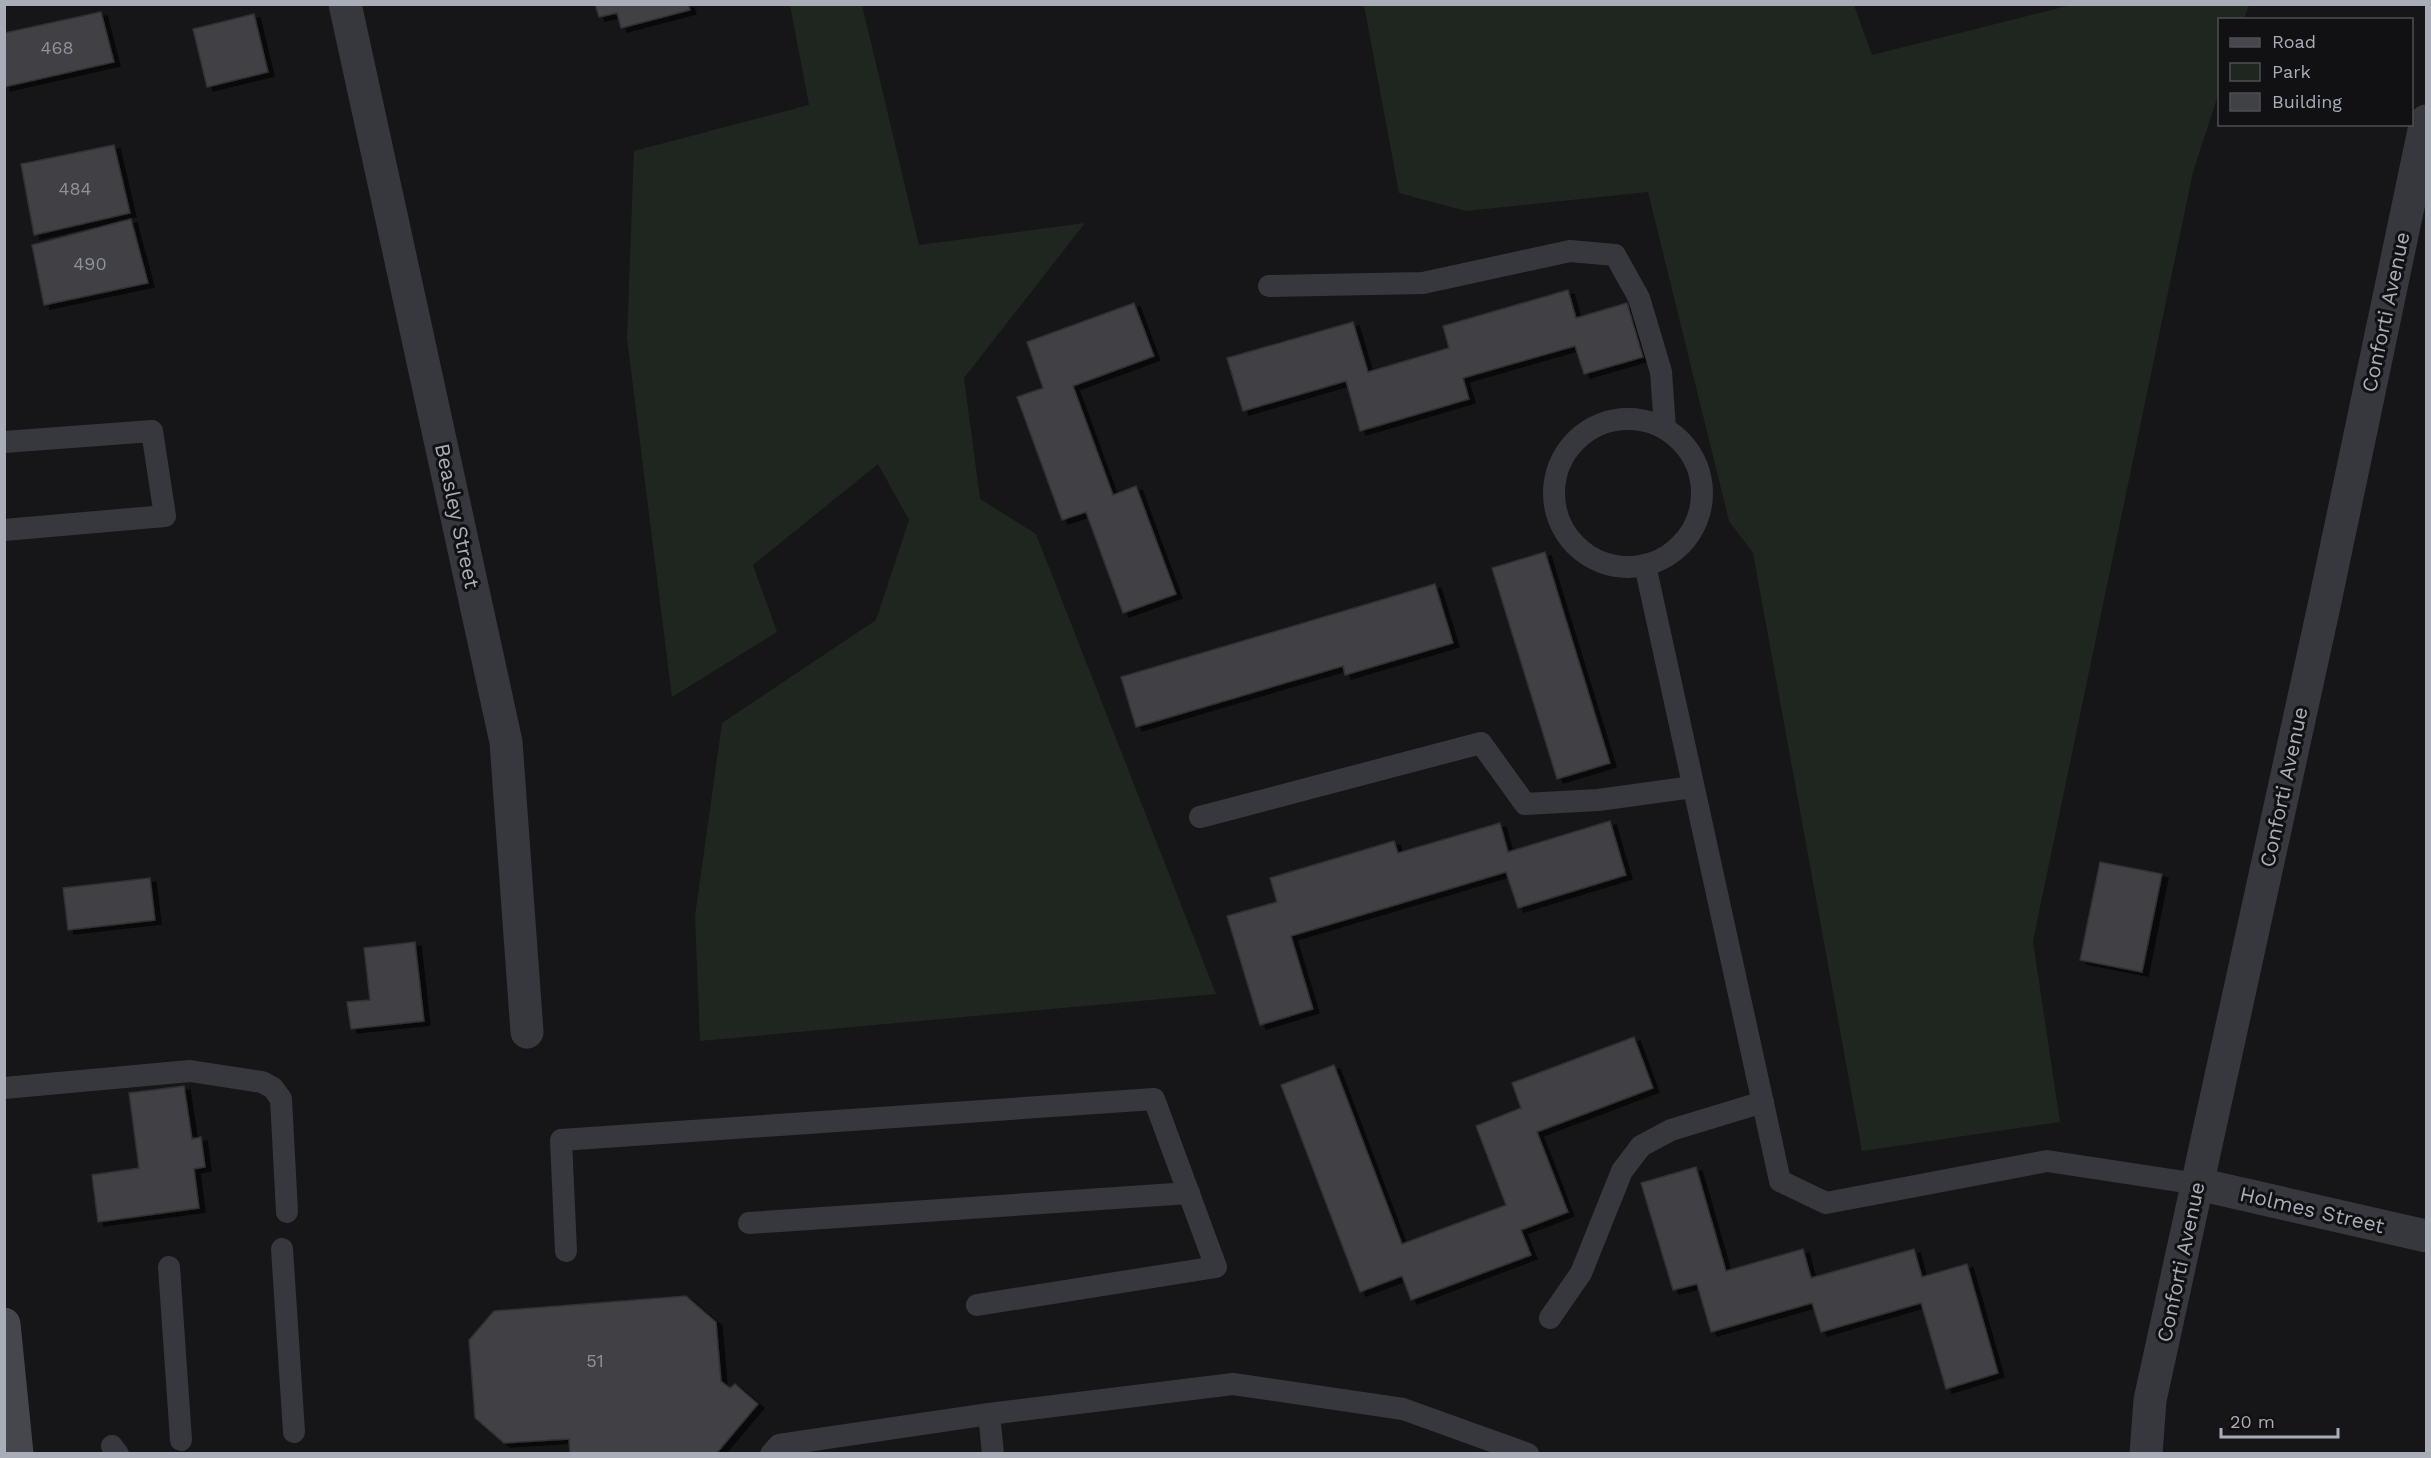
<svg xmlns="http://www.w3.org/2000/svg" width="2431" height="1458" viewBox="0 0 2431 1458" font-family="'Work Sans',sans-serif">
<defs>
<filter id="shadow"><feDropShadow dx="6" dy="4" stdDeviation="0" flood-color="#0009"/></filter>
</defs>
<rect width="100%" height="100%" fill="#161618"/>
<g fill="#1e261f">
<path d="M790,5H862L919,245L1085,223L964,378L980,499L1036,534L1216,994L700,1041L695,916L722,723L876,620L909,520L878,464L753,565L777,632L672,697L627,338L634,151L809,105Z"/>
<path d="M1364,5H1854L1872,55L2071,5H2249L2244,19L2220,20L2219,92L2193,172L2033,941L2060,1122L1862,1151L1753,553L1729,521L1648,192L1466,211L1399,193Z"/>
</g>
<g fill="#404145" stroke="#303034" stroke-width="1.5" filter="url(#shadow)">
<path d="M595,4H688L690,10L621,28L617,13L599,17Z"/>
<path d="M101,12L114,62L4,87V33Z"/>
<path d="M254,14L268,72L207,87L193,29Z"/>
<path d="M114,145L130,213L34,235L21,164Z"/>
<path d="M131,219L148,283L44,305L32,245Z"/>
<path d="M1568,290L1576,318L1627,303L1643,357L1584,374L1575,346L1463,378L1469,399L1360,431L1346,381L1243,411L1227,358L1353,322L1368,372L1449,348L1443,326Z"/>
<path d="M1134,303L1154,356L1073,386L1113,495L1136,486L1176,594L1123,613L1086,512L1062,520L1017,397L1043,388L1027,342Z"/>
<path d="M1545,552L1610,763L1557,779L1492,568Z"/>
<path d="M1435,584L1453,643L1345,675L1343,666L1136,727L1121,677Z"/>
<path d="M1610,821L1626,875L1518,908L1506,872L1291,936L1313,1009L1260,1025L1227,916L1277,902L1270,878L1394,841L1398,853L1500,823L1508,852Z"/>
<path d="M2100,862L2162,874L2142,972L2080,960Z"/>
<path d="M150,878L155,920L68,930L63,888Z"/>
<path d="M415,942L424,1021L351,1029L347,1002L370,1000L364,948Z"/>
<path d="M1634,1037L1653,1088L1537,1132L1568,1212L1521,1230L1531,1255L1411,1300L1402,1276L1360,1292L1281,1085L1334,1065L1402,1244L1506,1205L1476,1126L1521,1108L1512,1083Z"/>
<path d="M184,1086L192,1139L201,1137L205,1167L194,1169L199,1208L98,1222L92,1175L139,1168L129,1093Z"/>
<path d="M1696,1167L1726,1271L1803,1249L1811,1278L1914,1249L1922,1277L1967,1264L1998,1373L1946,1389L1921,1303L1821,1332L1812,1303L1711,1332L1697,1284L1673,1290L1641,1183Z"/>
<path d="M686,1296L716,1322L721,1381L730,1388L735,1384L758,1404L716,1454H570L569,1439L504,1443L475,1418L469,1340L494,1311Z"/>
</g>
<g fill="none" stroke-linecap="round" stroke-linejoin="round">
<g stroke="#37383d" stroke-width="22">
<path d="M1269,286L1423,283L1570,251L1615,255L1639,298L1661,372L1665,428"/>
<circle cx="1628" cy="493" r="74"/>
<path d="M4,442L152,431L165,516L4,530"/>
<path d="M1645,565L1780,1181L1826,1203L2047,1161L2198,1184"/>
<path d="M1200,817L1481,743L1525,804L1598,800L1693,787"/>
<path d="M4,1088L190,1071L262,1082L273,1088L281,1099L287,1212"/>
<path d="M749,1223L1189,1193"/>
<path d="M282,1249L294,1432"/>
<path d="M566,1251L561,1140L1154,1099L1216,1267L977,1305"/>
<path d="M169,1267L181,1440"/>
<path d="M1550,1318L1581,1273L1622,1171L1641,1146L1671,1130L1763,1102"/>
<path d="M989,1414L993,1454"/>
<path d="M112,1446L118,1454"/>
<path d="M771,1454L779,1445L989,1414L1233,1384L1403,1409L1528,1454"/>
</g>
<g stroke="#37383d" stroke-width="33">
<path d="M345,4L506,742L527,1032"/>
<path d="M2198,1184L2426,1236"/>
<path d="M2146,1454L2150,1400L2324,606L2426,121"/>
</g>
<path stroke="#45474d" stroke-width="33" d="M4,1324L17,1454"/>
</g>
<g text-anchor="middle" stroke-width="6" stroke-linejoin="round" paint-order="stroke">
<g font-size="18" fill="#8e929b">
<text x="57" y="54">468</text>
<text x="75" y="195">484</text>
<text x="90" y="270">490</text>
<text x="595" y="1367">51</text>
</g>
<g font-size="21" fill="#a8adb8" stroke="#111113">
<text transform="translate(2386 312) rotate(-78)" y="7">Conforti Avenue</text>
<text transform="translate(457 516) rotate(78)" y="7">Beasley Street</text>
<text transform="translate(2284 787) rotate(-78)" y="7">Conforti Avenue</text>
<text transform="translate(2312 1210) rotate(13)" y="7">Holmes Street</text>
<text transform="translate(2181 1262) rotate(-78)" y="7">Conforti Avenue</text>
</g>
</g>
<rect width="2431" height="1458" fill="none" stroke="#a8adb8" stroke-width="12"/>
<rect x="2218" y="18" width="195" height="108" fill="#111113" stroke="#4d4f55" stroke-width="1.5"/>
<rect x="2230" y="38" width="30" height="9" fill="#45474d" stroke="#4d4f55" stroke-width="1.5"/>
<text x="2272" y="48" font-size="18" fill="#a8adb8">Road</text>
<rect x="2230" y="63" width="30" height="18" fill="#1e261f" stroke="#4d4f55" stroke-width="1.5"/>
<text x="2272" y="78" font-size="18" fill="#a8adb8">Park</text>
<rect x="2230" y="93" width="30" height="18" fill="#404145" stroke="#4d4f55" stroke-width="1.5"/>
<text x="2272" y="108" font-size="18" fill="#a8adb8">Building</text>
<path d="M2221 1428v9h117v-9" fill="none" stroke="#a8adb8" stroke-width="3"/>
<text x="2230" y="1428" font-size="18" fill="#a8adb8" stroke="#111113" stroke-width="4.5" paint-order="stroke">20 m</text>
</svg>
